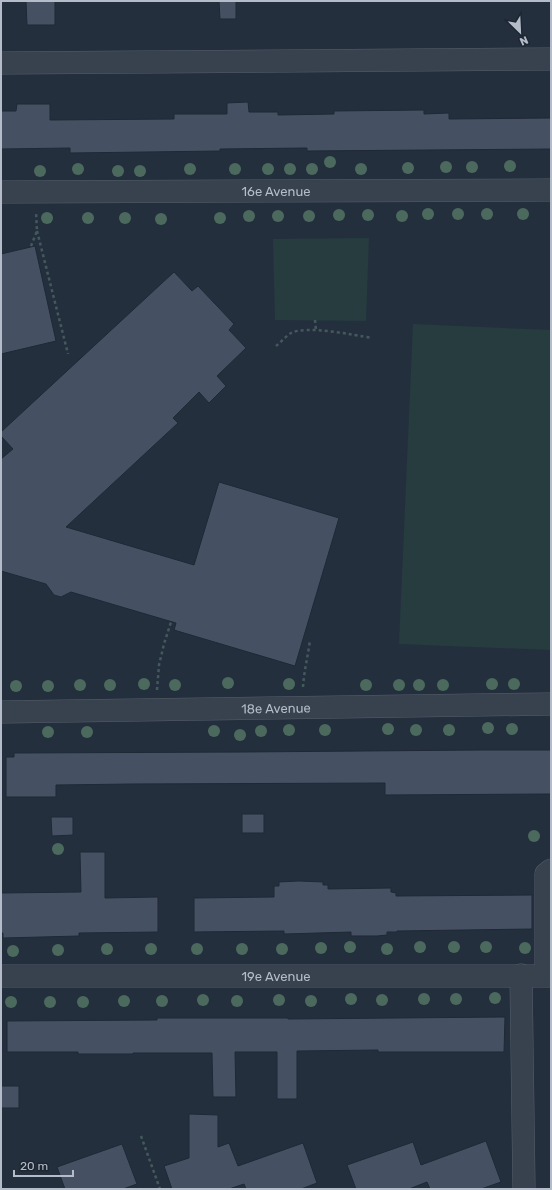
<svg xmlns="http://www.w3.org/2000/svg" width="552" height="1190" viewBox="0 0 552 1190" font-family="Rubik,sans-serif">
<rect width="100%" height="100%" fill="#242f3e"/>
<g fill="#263c3f">
<path d="M369,238L366,321L275,320L273,239Z"/>
<path d="M413,324L551,330V650L399,644Z"/>
</g>
<g fill="#455162" stroke="#1f2835">
<path d="M26,1H55V25H27Z"/>
<path d="M219,1H236V19H220Z"/>
<path d="M248,102L249,112H278V115L334,114V111L424,110V114L449,113V119L551,118V149L307,151V148L220,149V151L70,153V148L1,149V111H16L17,104H50V120L174,119V114H227V103Z"/>
<path d="M35,246L56,341L1,354V254Z"/>
<path d="M174,272L192,291L198,286L217,306L234,324L229,330L246,348L217,376L226,386L209,403L199,392L173,418L178,423L66,527L194,565L219,482L339,518L295,666L174,630L176,623L71,592L61,597L54,595L46,584L1,571V459L13,449L1,436V432Z"/>
<path d="M481,750H551V794L385,795V783L131,784L56,785V797H6V757H14V753L245,752Z"/>
<rect x="242" y="814" width="22" height="19"/>
<path d="M51,817H73V835L52,836Z"/>
<path d="M80,852H105V898L158,897V932L79,933V936L3,938V933H1V893L81,892Z"/>
<path d="M299,881L323,882V885H328V889L391,888V892L396,893V896L532,895V929L397,931V932H387V935L377,936H351V932L284,934V931L194,932V898L274,897V886H279V882Z"/>
<path d="M505,1017L504,1052H378V1050L297,1051V1099H277V1052H235L236,1097H213L212,1053H133V1054H78V1052H7V1021L157,1020V1018H288V1019Z"/>
<rect x="1" y="1086" width="18" height="22"/>
<path d="M189,1114L218,1115V1147L229,1143L238,1166L303,1143L317,1183L301,1189H246L244,1184L229,1189H172L164,1166L189,1158Z"/>
<path d="M486,1141L501,1182L481,1189H430L427,1182L409,1189H356L347,1165L413,1142L421,1165Z"/>
<path d="M122,1144L137,1184L123,1189H65L57,1167Z"/>
</g>
<g fill="none" stroke-linecap="round" stroke-linejoin="round">
<defs>
<g id="minor">
<path d="M1,63L551,59"/>
<path id="s1" d="M1,192L551,190"/>
<path id="s2" d="M1,712L551,704"/>
<path d="M521,975L524,1189"/>
<path d="M546,975V874L551,870"/>
<path id="s3" d="M1,976H551"/>
</g>
</defs>
<use href="#minor" stroke="#565f6c" stroke-width="23"/>
<g stroke="#44595c" stroke-width="2.5" stroke-dasharray="3 3" stroke-linecap="butt">
<path d="M37,231L68,354"/>
<path d="M31,246L37,231L36,212"/>
<path d="M315,320L316,330"/>
<path d="M276,346C281,342 286,336 291,333C307,325 353,335 372,338"/>
<path d="M303,687C304,671 308,656 310,640"/>
<path d="M157,690L159,665L164,644L171,622"/>
<path d="M141,1136L160,1189"/>
</g>
<use href="#minor" stroke="#38414e" stroke-width="22"/>
</g>
<g fill="#4b6a5d">
<circle cx="330" cy="162" r="6"/>
<circle cx="510" cy="166" r="6"/>
<circle cx="446" cy="167" r="6"/>
<circle cx="472" cy="167" r="6"/>
<circle cx="408" cy="168" r="6"/>
<circle cx="78" cy="169" r="6"/>
<circle cx="190" cy="169" r="6"/>
<circle cx="235" cy="169" r="6"/>
<circle cx="268" cy="169" r="6"/>
<circle cx="290" cy="169" r="6"/>
<circle cx="312" cy="169" r="6"/>
<circle cx="361" cy="169" r="6"/>
<circle cx="40" cy="171" r="6"/>
<circle cx="118" cy="171" r="6"/>
<circle cx="140" cy="171" r="6"/>
<circle cx="428" cy="214" r="6"/>
<circle cx="458" cy="214" r="6"/>
<circle cx="487" cy="214" r="6"/>
<circle cx="523" cy="214" r="6"/>
<circle cx="339" cy="215" r="6"/>
<circle cx="368" cy="215" r="6"/>
<circle cx="249" cy="216" r="6"/>
<circle cx="278" cy="216" r="6"/>
<circle cx="309" cy="216" r="6"/>
<circle cx="402" cy="216" r="6"/>
<circle cx="47" cy="218" r="6"/>
<circle cx="88" cy="218" r="6"/>
<circle cx="125" cy="218" r="6"/>
<circle cx="220" cy="218" r="6"/>
<circle cx="161" cy="219" r="6"/>
<circle cx="228" cy="683" r="6"/>
<circle cx="144" cy="684" r="6"/>
<circle cx="289" cy="684" r="6"/>
<circle cx="492" cy="684" r="6"/>
<circle cx="514" cy="684" r="6"/>
<circle cx="80" cy="685" r="6"/>
<circle cx="110" cy="685" r="6"/>
<circle cx="175" cy="685" r="6"/>
<circle cx="366" cy="685" r="6"/>
<circle cx="399" cy="685" r="6"/>
<circle cx="419" cy="685" r="6"/>
<circle cx="443" cy="685" r="6"/>
<circle cx="16" cy="686" r="6"/>
<circle cx="48" cy="686" r="6"/>
<circle cx="488" cy="728" r="6"/>
<circle cx="388" cy="729" r="6"/>
<circle cx="512" cy="729" r="6"/>
<circle cx="289" cy="730" r="6"/>
<circle cx="325" cy="730" r="6"/>
<circle cx="416" cy="730" r="6"/>
<circle cx="449" cy="730" r="6"/>
<circle cx="214" cy="731" r="6"/>
<circle cx="261" cy="731" r="6"/>
<circle cx="48" cy="732" r="6"/>
<circle cx="87" cy="732" r="6"/>
<circle cx="240" cy="735" r="6"/>
<circle cx="534" cy="836" r="6"/>
<circle cx="58" cy="849" r="6"/>
<circle cx="350" cy="947" r="6"/>
<circle cx="420" cy="947" r="6"/>
<circle cx="454" cy="947" r="6"/>
<circle cx="486" cy="947" r="6"/>
<circle cx="321" cy="948" r="6"/>
<circle cx="525" cy="948" r="6"/>
<circle cx="107" cy="949" r="6"/>
<circle cx="151" cy="949" r="6"/>
<circle cx="197" cy="949" r="6"/>
<circle cx="242" cy="949" r="6"/>
<circle cx="282" cy="949" r="6"/>
<circle cx="387" cy="949" r="6"/>
<circle cx="58" cy="950" r="6"/>
<circle cx="13" cy="951" r="6"/>
<circle cx="495" cy="998" r="6"/>
<circle cx="351" cy="999" r="6"/>
<circle cx="424" cy="999" r="6"/>
<circle cx="456" cy="999" r="6"/>
<circle cx="203" cy="1000" r="6"/>
<circle cx="279" cy="1000" r="6"/>
<circle cx="382" cy="1000" r="6"/>
<circle cx="124" cy="1001" r="6"/>
<circle cx="162" cy="1001" r="6"/>
<circle cx="237" cy="1001" r="6"/>
<circle cx="311" cy="1001" r="6"/>
<circle cx="11" cy="1002" r="6"/>
<circle cx="50" cy="1002" r="6"/>
<circle cx="83" cy="1002" r="6"/>
</g>
<g text-anchor="middle" stroke-width="3" stroke-linejoin="round" paint-order="stroke">
<g font-size="13" fill="#b4bcc9" stroke="#1d2633">
<text dy="5" stroke="none"><textPath href="#s1" startOffset="275">16e Avenue</textPath></text>
<text dy="5" stroke="none"><textPath href="#s2" startOffset="275">18e Avenue</textPath></text>
<text dy="5" stroke="none"><textPath href="#s3" startOffset="275">19e Avenue</textPath></text>
</g>
</g>
<rect width="552" height="1190" fill="none" stroke="#b4bcc9" stroke-width="4"/>
<g transform="translate(520 32) rotate(156)" stroke="#1d2633" stroke-width="3" paint-order="stroke">
<path d="M0-3L7 15L0 10L-7 15Z" fill="#b4bcc9"/>
<text y="-6" font-size="11" font-weight="bold" text-anchor="middle" fill="#b4bcc9">N</text>
</g>
<path d="M14 1170v6h59v-6" fill="none" stroke="#b4bcc9" stroke-width="2"/>
<text x="20" y="1170" font-size="12" fill="#b4bcc9" stroke="#1d2633" stroke-width="3" paint-order="stroke">20 m</text>
</svg>
